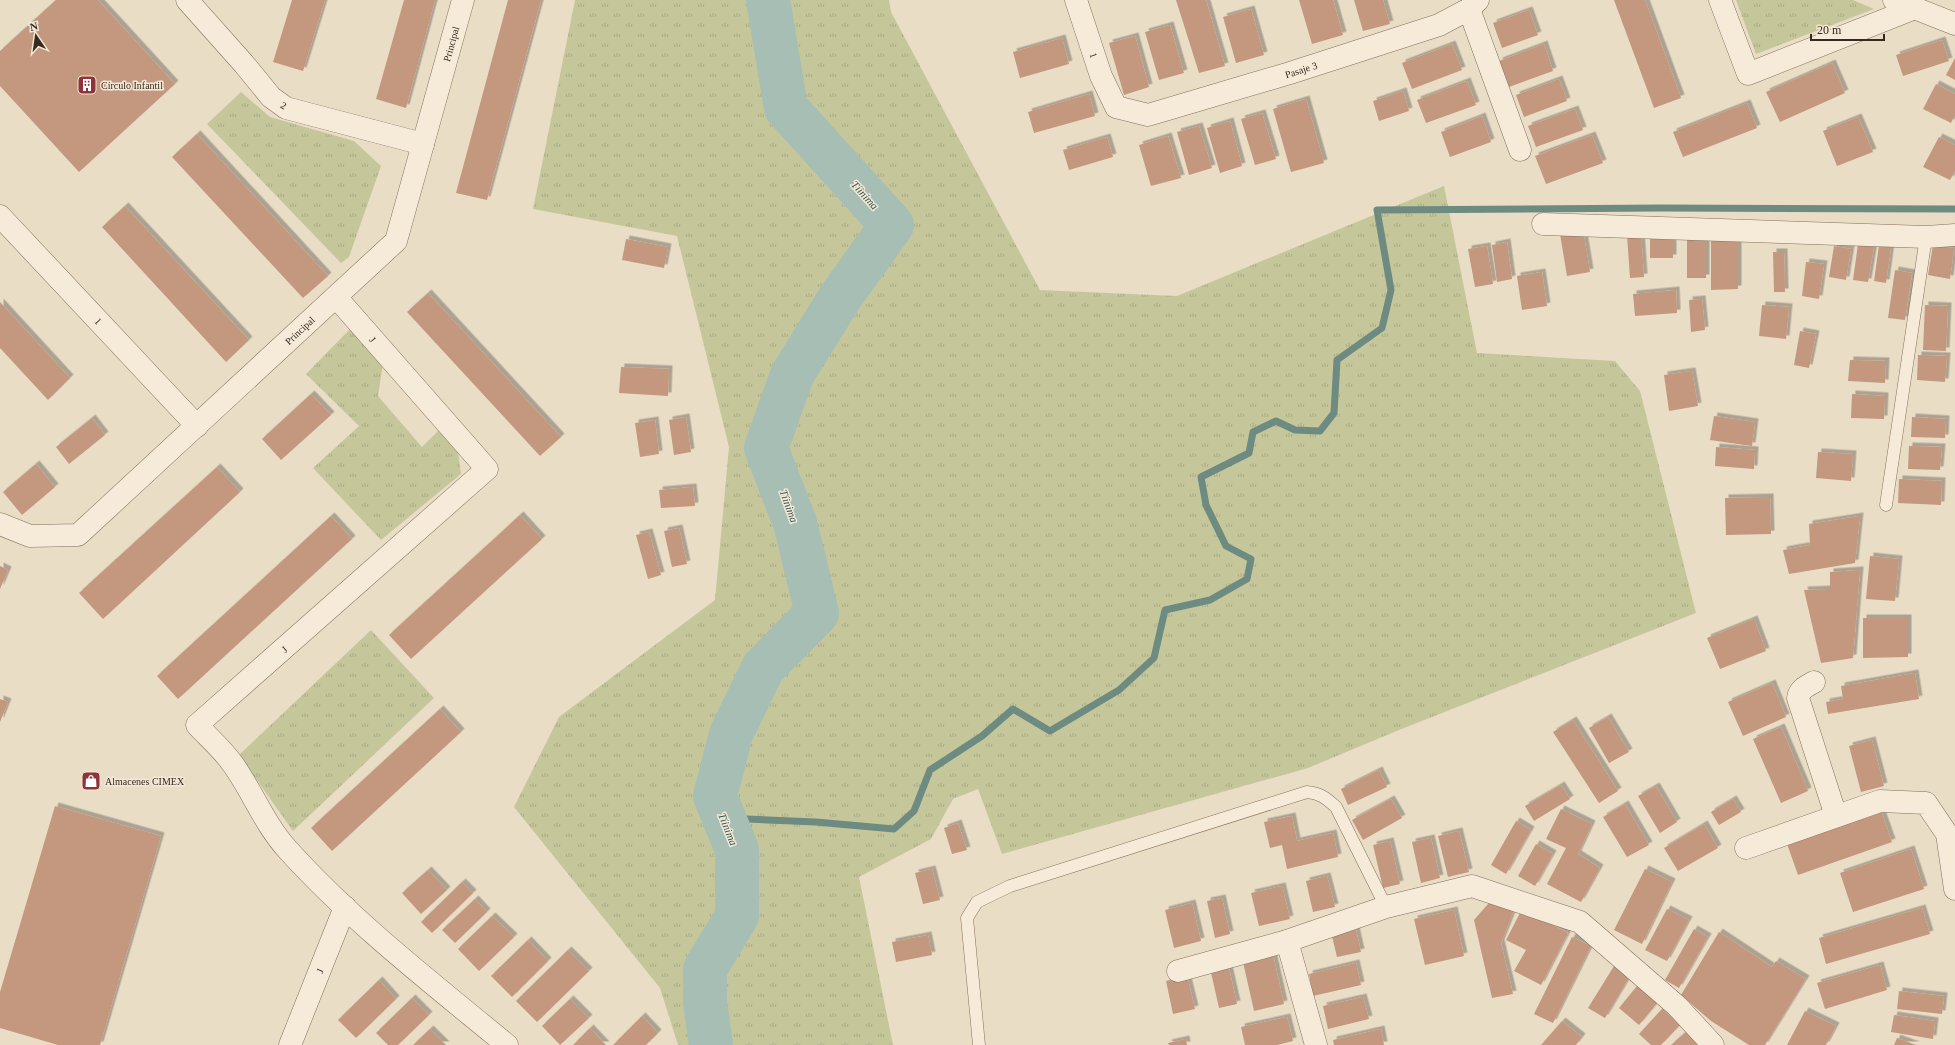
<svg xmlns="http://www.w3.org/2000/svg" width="1955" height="1045" viewBox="0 0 1955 1045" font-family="'Times New Roman',serif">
<defs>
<pattern id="grass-tufts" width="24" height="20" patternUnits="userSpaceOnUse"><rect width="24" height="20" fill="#c5c79b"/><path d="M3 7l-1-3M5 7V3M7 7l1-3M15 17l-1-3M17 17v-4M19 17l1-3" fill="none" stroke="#aaab85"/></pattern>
<filter id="shadow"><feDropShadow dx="3.5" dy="-3.5" stdDeviation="0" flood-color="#0004"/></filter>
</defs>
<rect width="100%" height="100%" fill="#eaddc6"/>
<g fill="url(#grass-tufts)">
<path d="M575,0H889L891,12L1040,290L1177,296L1444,186L1477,353L1615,361L1640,391L1696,613L1399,730L1308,768L1002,854L978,789L953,799L931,839L859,877L893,1045H678L660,988L514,807L559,717L715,600L729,447L677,236L533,209Z"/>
<path d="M1736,0H1853L1874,9L1756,54Z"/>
<path d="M241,92L270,117L354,141L381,166L349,257L341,263L207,124Z"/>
<path d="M352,327L383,363L378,396L422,447L439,430L458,451L461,474L381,540L313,468L359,426L306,374Z"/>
<path d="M371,630L434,698L293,831L239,755Z"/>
</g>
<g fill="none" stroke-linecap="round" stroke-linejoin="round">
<path stroke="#6e8b82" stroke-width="7" d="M724,818L816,822L894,829L914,811L930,770L982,736L1013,709L1050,731L1119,690L1154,658L1165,610L1210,600L1247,579L1251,559L1226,546L1206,505L1201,477L1249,453L1253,432L1276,421L1295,430L1320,431L1334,413L1337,360L1382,328L1391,290L1377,210L1660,208L1955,209"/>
<path stroke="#a7beb5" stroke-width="44" d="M711,1045L705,1002V969L737,916V850L715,796L731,734L763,668L817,613L795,523L766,448L792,375L839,299L892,225L786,108L768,0"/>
</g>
<g fill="#c4977f" filter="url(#shadow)">
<path d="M56,0H98L175,84L79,172L0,86V51Z"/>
<path d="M292,0H325L303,71L273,62Z"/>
<path d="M404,0H435L406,108L376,99Z"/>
<path d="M508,0H541L487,200L456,193Z"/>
<path d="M1176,0H1206L1225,66L1199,73Z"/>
<path d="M1299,0H1333L1343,35L1312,44Z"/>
<path d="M1354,0H1383L1390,24L1363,31Z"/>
<path d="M1614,0H1645L1681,98L1654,108Z"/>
<path d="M1251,9L1264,55L1236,63L1223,17Z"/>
<path d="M1529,10L1538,35L1502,48L1493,23Z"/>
<path d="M1170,25L1184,73L1159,80L1145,32Z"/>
<path d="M1135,36L1149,87L1124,95L1109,43Z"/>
<path d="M1062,38L1069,64L1020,78L1013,52Z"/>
<path d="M1942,40L1949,61L1903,76L1896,55Z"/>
<path d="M1452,44L1462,70L1412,89L1402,63Z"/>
<path d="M1544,44L1553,71L1509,87L1499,61Z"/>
<path d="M1955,58V80L1946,75Z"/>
<path d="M1832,63L1845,93L1780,122L1766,92Z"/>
<path d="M1559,79L1567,101L1524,117L1516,95Z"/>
<path d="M1467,81L1476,105L1426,123L1417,100Z"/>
<path d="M1936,84L1955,94V115L1951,123L1923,109Z"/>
<path d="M1403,91L1409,111L1379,121L1373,101Z"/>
<path d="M1089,94L1095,116L1034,133L1028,112Z"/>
<path d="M1306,99L1324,163L1291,172L1273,109Z"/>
<path d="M1747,103L1757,128L1683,157L1673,132Z"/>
<path d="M1575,109L1583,130L1536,147L1528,126Z"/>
<path d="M1262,113L1276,159L1255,165L1241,119Z"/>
<path d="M1482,116L1491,142L1450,157L1441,132Z"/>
<path d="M1858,117L1873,152L1837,166L1823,131Z"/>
<path d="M1230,121L1242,166L1220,173L1207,128Z"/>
<path d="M1199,126L1212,168L1189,175L1177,132Z"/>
<path d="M197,134L328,276L303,298L172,157Z"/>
<path d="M1592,135L1603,163L1546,184L1535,156Z"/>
<path d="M1168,136L1181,178L1151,186L1139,145Z"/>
<path d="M1107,137L1113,157L1069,170L1063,150Z"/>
<path d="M1939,137L1955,145V171L1950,180L1923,167Z"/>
<path d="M125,206L249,340L226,362L102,227Z"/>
<path d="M1583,230L1590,272L1567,276L1560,234Z"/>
<path d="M1641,234L1644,277L1630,278L1627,235Z"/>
<rect x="1650" y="238" width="23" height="20"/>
<path d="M1706,238V278H1687V239Z"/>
<path d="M1711,238H1738V289L1711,290Z"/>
<path d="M626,239L668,247L664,268L622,260Z"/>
<path d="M1507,242L1512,279L1497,282L1492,245Z"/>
<path d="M1858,244L1874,246L1868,282L1853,280Z"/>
<path d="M1879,245L1891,247L1886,283L1874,281Z"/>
<path d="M1933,245L1954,248L1950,279L1928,275Z"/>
<path d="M1487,246L1493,284L1475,287L1468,249Z"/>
<path d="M1834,246L1851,249L1846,280L1829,277Z"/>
<path d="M1773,252H1784L1785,292H1774Z"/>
<path d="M1806,262L1824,264L1819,299L1802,296Z"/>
<path d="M1895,270L1912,273L1905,320L1888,318Z"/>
<path d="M1542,272L1547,306L1522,310L1517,276Z"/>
<path d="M1676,290L1677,313L1635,316L1633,294Z"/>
<path d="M428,293L561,437L540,456L407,312Z"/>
<path d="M1702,299L1705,330L1691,332L1689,300Z"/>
<path d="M0,302L70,378L48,400L0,348Z"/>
<path d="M1762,305L1789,307L1786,339L1759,336Z"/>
<path d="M1925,305L1948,306L1946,351L1923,350Z"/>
<path d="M1800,331L1816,334L1809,368L1794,365Z"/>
<path d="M1918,355L1947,356L1945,382L1917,380Z"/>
<path d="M1850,360L1886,361L1885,383L1848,381Z"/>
<path d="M621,367L669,369L668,396L619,393Z"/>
<path d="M1692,371L1698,406L1669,411L1664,375Z"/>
<path d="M311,394L331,415L281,460L262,439Z"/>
<path d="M1852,394L1885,396L1884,419L1851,418Z"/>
<path d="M1714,416L1755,422L1752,446L1710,440Z"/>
<path d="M686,417L691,452L674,455L669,420Z"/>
<path d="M1912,417L1946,419L1945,438L1911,437Z"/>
<path d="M92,418L105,435L69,464L56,447Z"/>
<path d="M655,420L659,454L640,457L635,423Z"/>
<path d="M1909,446L1942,447L1940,470L1908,469Z"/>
<path d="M1716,447L1755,450L1754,469L1715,466Z"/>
<path d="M1818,452L1853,454L1851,481L1816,478Z"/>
<path d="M36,464L55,487L22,515L3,492Z"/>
<path d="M217,467L240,492L103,619L79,593Z"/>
<path d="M1899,479L1942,481L1941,505L1898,503Z"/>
<path d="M693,487L695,506L661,508L659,490Z"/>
<path d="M1770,497L1771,534L1726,535L1725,498Z"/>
<path d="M520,515L542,539L411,659L389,635Z"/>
<path d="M331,516L352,539L178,699L157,676Z"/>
<path d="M1860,516L1855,563L1789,574L1783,550L1810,545L1809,524Z"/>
<path d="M679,528L687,564L672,567L664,531Z"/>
<path d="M649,532L661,575L648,579L636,535Z"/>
<path d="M1870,556L1899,559L1895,601L1866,599Z"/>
<path d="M0,566L8,570L0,589Z"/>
<path d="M1860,570L1853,658L1821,663L1804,590L1830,589V572Z"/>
<path d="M1863,618H1908V657L1863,658Z"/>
<path d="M1754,619L1766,651L1720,669L1707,638Z"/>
<path d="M1915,673L1919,699L1828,714L1826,702L1843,699L1841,686Z"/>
<path d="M1772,683L1786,717L1743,736L1728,702Z"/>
<path d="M0,699L8,702L0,722Z"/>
<path d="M440,709L461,732L332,851L311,828Z"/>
<path d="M1608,717L1629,752L1609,763L1589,728Z"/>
<path d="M1573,720L1618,791L1599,803L1553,732Z"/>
<path d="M1781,727L1808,791L1781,803L1753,739Z"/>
<path d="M1872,740L1884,786L1861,792L1849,746Z"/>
<path d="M1379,770L1387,787L1348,805L1341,789Z"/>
<path d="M1561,785L1570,799L1534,821L1525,806Z"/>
<path d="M1656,786L1677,822L1660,833L1638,796Z"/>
<path d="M1391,799L1402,818L1363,840L1352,820Z"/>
<path d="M1733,799L1741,812L1719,825L1711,812Z"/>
<path d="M1625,804L1649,845L1627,857L1603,817Z"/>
<path d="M55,806L161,836L100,1045H58L0,1028V992Z"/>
<path d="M1880,808L1892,842L1798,875L1786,841Z"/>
<path d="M1561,809L1592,824L1578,854L1600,868L1581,902L1547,884L1566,848L1546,839Z"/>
<path d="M1292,816L1297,841L1333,833L1338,857L1287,869L1282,845L1270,848L1264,822Z"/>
<path d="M1516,821L1531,830L1506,874L1491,865Z"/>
<path d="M958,823L967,850L952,854L944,828Z"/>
<path d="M1704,824L1718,848L1678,871L1664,848Z"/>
<path d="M1459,831L1469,872L1448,877L1438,836Z"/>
<path d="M1431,838L1440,878L1421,883L1412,842Z"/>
<path d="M1390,841L1400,884L1383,888L1373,845Z"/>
<path d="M1536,844L1553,854L1535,886L1518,876Z"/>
<path d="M1911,849L1924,889L1853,912L1840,873Z"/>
<path d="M932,869L940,900L923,904L915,873Z"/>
<path d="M1645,869L1672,882L1642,944L1614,930Z"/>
<path d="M428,870L447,890L421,914L402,893Z"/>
<path d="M1327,876L1335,907L1313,912L1306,881Z"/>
<path d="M462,882L473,893L432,933L421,922Z"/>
<path d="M1282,886L1290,919L1259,926L1251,893Z"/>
<path d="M1222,898L1230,934L1215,938L1207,901Z"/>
<path d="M475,899L487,912L455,943L442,930Z"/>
<path d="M1192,903L1201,941L1174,948L1165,910Z"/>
<path d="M1489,903L1514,910L1501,943L1513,994L1492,998L1474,920Z"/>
<path d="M1922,908L1930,934L1826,964L1819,938Z"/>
<path d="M1522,909L1568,933L1541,985L1514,971L1526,950L1506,940Z"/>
<path d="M1667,909L1689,920L1667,961L1645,950Z"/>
<path d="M1454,910L1464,956L1425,965L1414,919Z"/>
<path d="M492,916L514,937L479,971L458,949Z"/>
<path d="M1694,929L1708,937L1679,988L1665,980Z"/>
<path d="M1356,930L1361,952L1337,957L1332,936Z"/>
<path d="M1719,932L1772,967L1776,961L1806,979L1765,1045H1749L1711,1021L1681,995Z"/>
<path d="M928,935L932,955L896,962L892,942Z"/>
<path d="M1572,937L1591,946L1553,1023L1534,1014Z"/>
<path d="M528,940L548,961L512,997L491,976Z"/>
<path d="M568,950L589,971L537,1022L516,1001Z"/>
<path d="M1273,955L1284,1004L1254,1011L1243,962Z"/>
<path d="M1356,963L1361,985L1313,996L1309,974Z"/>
<path d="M1228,964L1237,1004L1219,1008L1210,968Z"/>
<path d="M1880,965L1887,990L1825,1009L1817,983Z"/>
<path d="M1614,966L1630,976L1605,1018L1588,1008Z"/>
<path d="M1187,976L1195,1009L1173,1014L1166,981Z"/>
<path d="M379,980L396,999L356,1038L338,1020Z"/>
<path d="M1637,986L1658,1002L1639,1025L1619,1008Z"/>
<path d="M1899,991L1944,996L1942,1014L1897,1009Z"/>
<path d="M1363,997L1369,1019L1328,1029L1323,1006Z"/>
<path d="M412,998L429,1015L398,1045H388L376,1033Z"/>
<path d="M570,999L589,1018L560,1045L542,1026Z"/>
<path d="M1662,1009L1680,1025L1661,1045H1651L1639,1034Z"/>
<path d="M1805,1011L1836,1026L1826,1045H1787Z"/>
<path d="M1894,1015L1935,1021L1933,1039L1891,1032Z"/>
<path d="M642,1016L658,1033L646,1045H613Z"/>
<path d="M1287,1017L1293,1041L1277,1045H1245L1241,1027Z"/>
<path d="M1562,1021L1582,1037L1576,1045H1541Z"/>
<path d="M590,1028L606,1045H573Z"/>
<path d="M430,1029L446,1045H413Z"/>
<path d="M1381,1029L1384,1045H1334L1333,1040Z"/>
<path d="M1687,1031L1700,1045H1671Z"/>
<path d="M1897,1038L1916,1045H1894Z"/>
<path d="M1186,1039L1187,1045H1169L1168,1043Z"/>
</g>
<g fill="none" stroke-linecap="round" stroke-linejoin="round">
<defs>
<g id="lane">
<path d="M1886,505L1926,237"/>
<path d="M979,1045L967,918L977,902L1010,886L1307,792C1320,793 1326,798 1336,807L1386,907"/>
</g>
<g id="street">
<path d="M187,0L244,64L271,97L286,108L423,144"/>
<path id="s1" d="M1076,0L1101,76L1116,107L1148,115L1290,73L1439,25L1469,9L1478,0"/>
<path d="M1720,0L1748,74L1915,8"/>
<path d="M1894,0L1955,24"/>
<path d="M1469,9L1520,150"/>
<path id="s2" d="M0,216L197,426"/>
<path d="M1543,224L1926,237L1955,235"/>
<path id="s3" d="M336,297L487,469L197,725C208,737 222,749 232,763C252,790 264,824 288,850C353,922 432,983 507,1045"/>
<path id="s4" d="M0,524L30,536L78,535L396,241L463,0"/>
<path d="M1814,682C1807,686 1799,689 1798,698L1836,816"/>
<path d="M1746,848L1880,801L1926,803L1947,834L1955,889"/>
<path d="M1287,941L1316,1045"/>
<path d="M1178,971L1287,941L1386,907L1472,886L1580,922L1677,1006L1713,1045"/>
<path id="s5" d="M290,1045L345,907"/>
</g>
</defs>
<use href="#lane" stroke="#836f5d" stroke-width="13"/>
<use href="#street" stroke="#836f5d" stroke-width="23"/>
<use href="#lane" stroke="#f5ebd8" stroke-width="12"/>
<use href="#street" stroke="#f5ebd8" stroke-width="22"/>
</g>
<defs>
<symbol id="building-square" viewBox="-11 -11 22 22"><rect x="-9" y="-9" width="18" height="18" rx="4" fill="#8d333a" stroke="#f2e8d5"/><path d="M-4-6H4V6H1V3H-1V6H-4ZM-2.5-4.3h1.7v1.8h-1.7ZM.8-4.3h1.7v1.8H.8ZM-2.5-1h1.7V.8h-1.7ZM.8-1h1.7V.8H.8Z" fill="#fff"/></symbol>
<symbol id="shop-square" viewBox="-11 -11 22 22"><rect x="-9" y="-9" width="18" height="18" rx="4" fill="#8d333a" stroke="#f2e8d5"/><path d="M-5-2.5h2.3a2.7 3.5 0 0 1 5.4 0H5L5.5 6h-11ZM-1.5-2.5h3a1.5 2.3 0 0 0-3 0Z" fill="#fff"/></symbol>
</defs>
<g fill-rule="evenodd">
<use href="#building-square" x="76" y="74" width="22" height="22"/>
<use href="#shop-square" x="80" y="770" width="22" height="22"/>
</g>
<g text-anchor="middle" stroke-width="3" stroke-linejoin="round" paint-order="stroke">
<g font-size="10" fill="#352920" stroke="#f2e8d5">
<text dy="4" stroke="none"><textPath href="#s4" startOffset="718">Principal</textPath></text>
<text dy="4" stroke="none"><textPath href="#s1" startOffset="58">1</textPath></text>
<text dy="4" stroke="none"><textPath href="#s1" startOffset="307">Pasaje 3</textPath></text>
<text transform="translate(284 105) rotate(29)" y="4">2</text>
<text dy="4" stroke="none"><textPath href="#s2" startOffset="144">I</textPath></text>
<text dy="4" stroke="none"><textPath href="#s4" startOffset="382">Principal</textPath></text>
<text dy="4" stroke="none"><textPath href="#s3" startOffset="56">J</textPath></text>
<text transform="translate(284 649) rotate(-41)" y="4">J</text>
<text dy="4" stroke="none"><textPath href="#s5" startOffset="80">J</textPath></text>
</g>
<g font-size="10" fill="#352920" stroke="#f2e8d5" text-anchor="start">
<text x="101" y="89">Círculo Infantil</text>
<text x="105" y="785">Almacenes CIMEX</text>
</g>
<g font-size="11" font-style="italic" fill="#30534f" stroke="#f2e8d5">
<text transform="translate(865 195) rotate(48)" y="4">Tíinima</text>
<text transform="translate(789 506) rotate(70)" y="4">Tíinima</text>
<text transform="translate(728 829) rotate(68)" y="4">Tíinima</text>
</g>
</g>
<g transform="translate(36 36) rotate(347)" stroke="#f2e8d5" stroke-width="3" paint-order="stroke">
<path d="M0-3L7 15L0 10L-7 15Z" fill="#352920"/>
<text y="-6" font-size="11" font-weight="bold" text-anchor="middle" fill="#352920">N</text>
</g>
<path d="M1811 34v6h73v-6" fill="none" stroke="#352920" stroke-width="2"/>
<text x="1817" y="34" font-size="12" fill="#352920" stroke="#f2e8d5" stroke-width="3" paint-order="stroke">20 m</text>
</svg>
